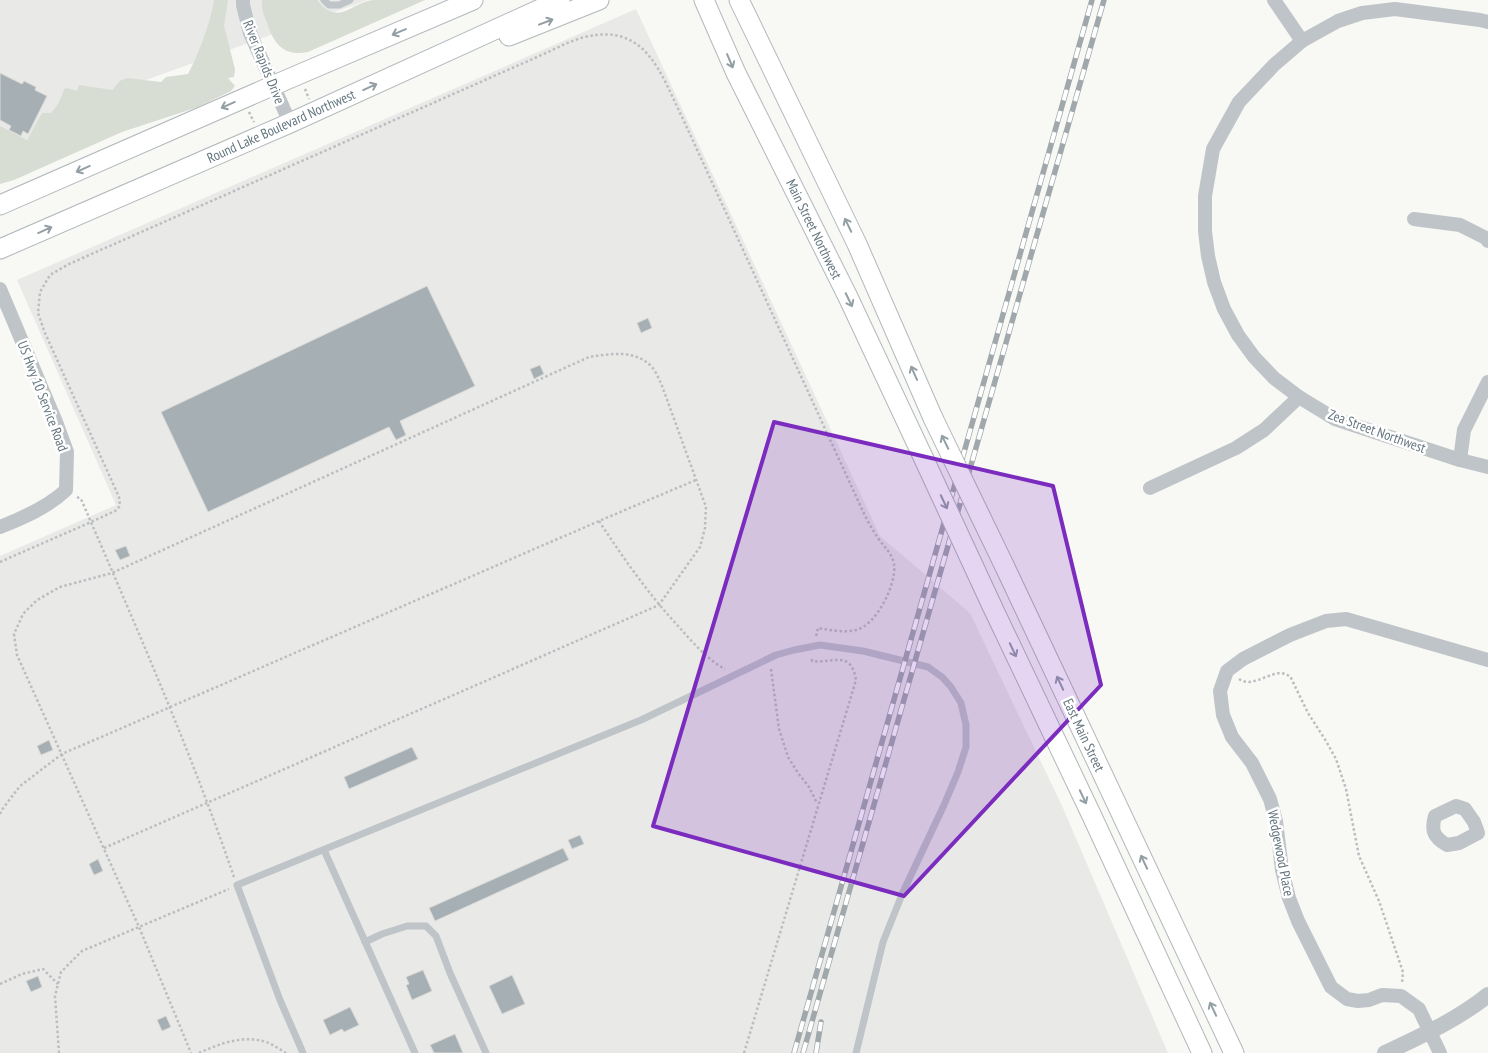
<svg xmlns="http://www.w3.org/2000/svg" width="1488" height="1053" viewBox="0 0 1488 1053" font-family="'PT Sans Narrow',sans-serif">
<rect width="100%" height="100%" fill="#f8f8f5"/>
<g fill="#e9e9e8">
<path d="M0,0H368L46,116L23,144L0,132Z"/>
<path d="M636,9L880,536L970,613L1063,808L1168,1053H0V556L116,505L17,280Z"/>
</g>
<g fill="#d8ddd4">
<path d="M214,0H228L224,26L235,69L234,77L228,78L235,86L231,91L198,107L122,132L14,180L0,184V126L27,140L42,113H51C57,107 62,97 64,89L67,88L77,91L79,85L113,90C117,83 119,80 128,78L161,82L166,77L188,74C198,56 211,21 214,0Z"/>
<path d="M262,0H317C339,27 350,3 373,0C390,0 408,0 425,0L308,52C284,57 274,44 267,23C264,15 261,9 262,0Z"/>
</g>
<g fill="#a6b0b4" stroke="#d9d9d7">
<path d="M0,73L22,84L24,81L36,87L35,90L47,96L28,134L23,131L21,136L9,130L11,126L0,120Z"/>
<path d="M427,286L475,386L400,421L406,435L396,440L389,427L208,512L161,412Z"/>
<path d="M648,318L652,328L641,333L637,323Z"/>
<path d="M540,365L544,374L534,379L530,369Z"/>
<path d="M126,546L130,556L120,560L115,550Z"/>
<path d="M49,740L53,750L41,755L37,746Z"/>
<path d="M412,747L418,759L349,789L344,777Z"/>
<path d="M580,835L584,844L572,849L568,840Z"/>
<path d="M563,848L569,860L435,921L429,908Z"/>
<path d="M98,859L103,871L94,875L89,864Z"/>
<path d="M423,970L432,991L412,1000L406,985L409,984L406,977Z"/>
<path d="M512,975L525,1004L502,1014L489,986Z"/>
<path d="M38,976L42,987L31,992L26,981Z"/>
<path d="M350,1007L359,1025L344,1032L342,1029L330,1035L323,1020Z"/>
<path d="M166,1016L171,1027L162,1031L157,1020Z"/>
<path d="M455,1034L463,1053H434L430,1045Z"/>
</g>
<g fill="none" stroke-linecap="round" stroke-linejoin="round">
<defs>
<g id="secondary">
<path d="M704,0L736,73L848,297L923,457"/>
<path d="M739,0L857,244L933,418"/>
<path d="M509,36L599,0"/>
<path d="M0,205L272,86L473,0"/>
<path d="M0,249L290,123L560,0"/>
<path d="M1004,565L1234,1053"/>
<path d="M992,606L1091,814L1202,1053"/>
</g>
</defs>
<use href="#secondary" stroke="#b1b8bb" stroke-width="21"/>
<g stroke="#bbbec0" stroke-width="2.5" stroke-dasharray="2.5 2.5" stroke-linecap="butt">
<path d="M305,89L309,99"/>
<path d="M249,112L254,122"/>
<path d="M77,497L81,499C135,624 190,749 234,877"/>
<path d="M599,521C624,559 649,595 680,628C693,643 708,660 725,669"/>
<path d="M0,562L91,522L115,511L120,506L119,497L45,333L38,313L40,292L50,275L69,264L546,53C559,47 572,40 585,37C647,22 661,75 683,119L860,505C865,516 871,528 878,538C884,547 892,553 894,564C897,583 877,625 856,630C844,633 830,630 818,628L816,637"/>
<path d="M771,669L779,729L788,757L798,773L809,787L817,803"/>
<path d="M1239,679C1252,688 1267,673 1282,673C1285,674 1287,675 1290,676L1308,713L1326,741L1336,759L1346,789L1359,856L1379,901L1403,972L1402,983"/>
<path d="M0,814L1,811L20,786L62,754L599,521L696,480"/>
<path d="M104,848L659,605L700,547L705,528L706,507L661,383C658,378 656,371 651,366C634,349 610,354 589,357L112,573L60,587L37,600L23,614L14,634L17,655L139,927L191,1053"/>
<path d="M0,984L22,974L43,969L58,984"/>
<path d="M59,1053L55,996L61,972L82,951L229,889"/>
<path d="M199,1053C221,1043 245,1034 269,1043C275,1046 281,1050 286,1053"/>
<path d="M744,1053L856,680C851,649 833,664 812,661V657"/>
</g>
<g stroke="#bec4c7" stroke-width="7">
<path d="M324,0L329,5H339L350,0"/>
<path d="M324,850L415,1053"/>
<path d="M365,942L382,934L407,926H426L436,936L450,973L486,1053"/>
<path d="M303,1053L280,1000L237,885L641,720L776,655L794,650L820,645L863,651L928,667L942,677L951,687L961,703L966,725V747L958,772L944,805L903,892L883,942L856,1053"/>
</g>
<g stroke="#bec4c7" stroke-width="14">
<path d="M243,0V5L250,33L290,123"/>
<path d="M1274,0L1302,41"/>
<path d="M1488,22L1480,20L1395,9L1362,13L1338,21L1302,41L1274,65L1239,102L1213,149L1205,196V231L1208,256L1214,282L1224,309L1238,335L1254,357L1274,378L1299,397L1335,419L1460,460L1488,467"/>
<path d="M1414,219L1460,225L1486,238L1488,241"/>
<path d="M0,289L56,422L67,452L66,490C48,507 23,518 0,527"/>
<path d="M1460,460L1464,430L1488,382"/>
<path d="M1150,488L1236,448L1264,430L1299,397"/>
<path d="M1456,806L1465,809L1474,822L1478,833L1459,843L1447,845C1433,837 1431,830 1435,816Z"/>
<path d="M1440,1053L1419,1009L1401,996L1382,995L1369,1000L1358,1001L1347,999L1331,987L1298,921L1289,898L1282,870L1276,821L1270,799L1252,763L1232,737L1223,715L1220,691L1227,671L1243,659L1290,635L1326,621L1346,619L1488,660"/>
</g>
<path stroke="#bec4c7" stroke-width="16" d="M1385,1053C1421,1036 1457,1020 1488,995"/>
<use href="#secondary" stroke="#fff" stroke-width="19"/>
<defs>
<g id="rail">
<path d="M794,1053L1092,0"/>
<path d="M803,1053L1104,0"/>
<path d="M816,1053L821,1022"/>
</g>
</defs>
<use href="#rail" stroke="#a0a8ac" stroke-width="5.5"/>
<use href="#rail" stroke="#fff" stroke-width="4" stroke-dasharray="11" stroke-linecap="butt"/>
<defs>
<g id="secondary-bridge">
<path d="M933,418L1004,565"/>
<path d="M923,457L992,606"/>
</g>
</defs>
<use href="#secondary-bridge" stroke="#b1b8bb" stroke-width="21" stroke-linecap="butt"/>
<use href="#secondary-bridge" stroke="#fff" stroke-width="19"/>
</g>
<defs><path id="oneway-shaft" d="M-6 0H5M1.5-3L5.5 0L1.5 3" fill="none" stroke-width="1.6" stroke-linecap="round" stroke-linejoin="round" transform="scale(1.25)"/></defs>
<g stroke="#929fa5">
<use href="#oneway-shaft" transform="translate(546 22) rotate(-21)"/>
<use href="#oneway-shaft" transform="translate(399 32) rotate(157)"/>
<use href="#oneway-shaft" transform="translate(730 61) rotate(67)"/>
<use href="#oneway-shaft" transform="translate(370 87) rotate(-24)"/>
<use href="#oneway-shaft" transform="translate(228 105) rotate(156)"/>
<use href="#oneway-shaft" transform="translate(83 169) rotate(156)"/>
<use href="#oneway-shaft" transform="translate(848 225) rotate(-116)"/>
<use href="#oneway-shaft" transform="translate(45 230) rotate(-24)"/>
<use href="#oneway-shaft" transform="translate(849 300) rotate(64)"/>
<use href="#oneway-shaft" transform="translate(914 373) rotate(-114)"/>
<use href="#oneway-shaft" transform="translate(945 442) rotate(-116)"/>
<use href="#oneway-shaft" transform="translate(944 502) rotate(65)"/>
<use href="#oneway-shaft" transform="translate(1013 650) rotate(65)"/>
<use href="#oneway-shaft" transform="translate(1060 683) rotate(-115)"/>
<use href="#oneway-shaft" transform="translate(1083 797) rotate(65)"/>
<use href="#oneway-shaft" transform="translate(1144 862) rotate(-115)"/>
<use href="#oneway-shaft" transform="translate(1213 1009) rotate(-115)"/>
</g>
<path fill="#7b2cbf" fill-opacity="0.2" stroke="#7b2cbf" stroke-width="4" stroke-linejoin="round" d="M774,422L1053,486L1101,685L904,896L653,826Z"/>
<g text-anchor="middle" stroke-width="5" stroke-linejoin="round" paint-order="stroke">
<g font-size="14" fill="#64767f" stroke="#fff">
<text transform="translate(264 62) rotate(68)" y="5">River Rapids Drive</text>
<text transform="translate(281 126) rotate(-24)" y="5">Round Lake Boulevard Northwest</text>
<text transform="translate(814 229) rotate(64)" y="5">Main Street Northwest</text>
<text transform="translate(43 396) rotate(69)" y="5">US Hwy 10 Service Road</text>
<text transform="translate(1377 431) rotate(20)" y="5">Zea Street Northwest</text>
<text transform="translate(1084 735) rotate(65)" y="5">East Main Street</text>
<text transform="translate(1281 853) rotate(79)" y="5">Wedgewood Place</text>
</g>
</g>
</svg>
